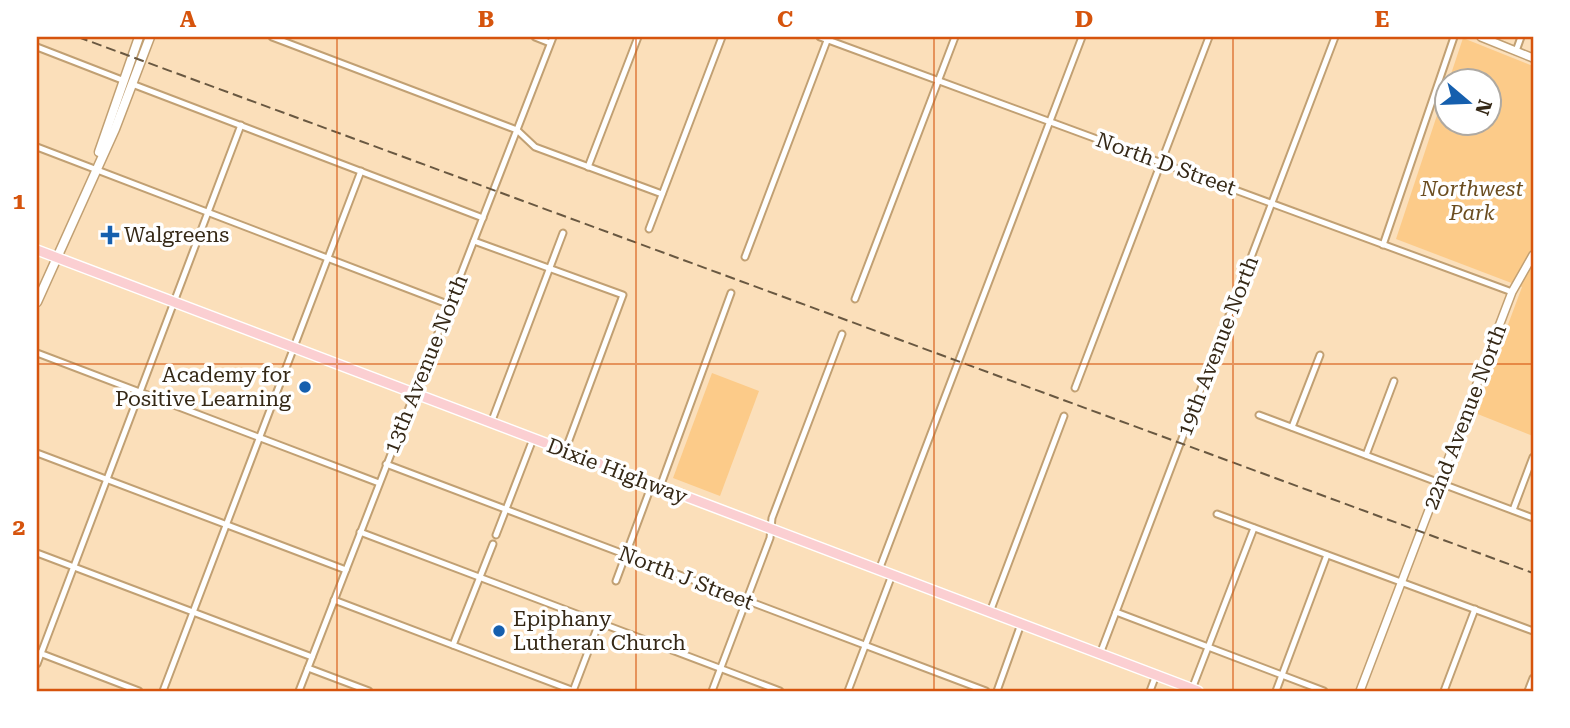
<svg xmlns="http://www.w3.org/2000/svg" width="1570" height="728" viewBox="0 0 1570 728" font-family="'Roboto Serif',serif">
<rect width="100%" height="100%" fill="#fbdfba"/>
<g fill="#fccb89">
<path d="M1463,38L1533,66V436L1475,413L1522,287L1396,239L1447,85L1448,122H1490V80H1449Z"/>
<path d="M712,373L759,391L720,496L673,478Z"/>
</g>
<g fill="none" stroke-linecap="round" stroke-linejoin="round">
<defs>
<g id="minor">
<path d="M272,37L517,130L535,147L662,194"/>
<path d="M535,37L550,43"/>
<path d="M820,37L1512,292"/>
<path d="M37,47L122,80"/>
<path d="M1516,51L1521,37"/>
<path d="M132,84L483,218"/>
<path d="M37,147L450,305"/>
<path d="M588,167L638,37"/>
<path d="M649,229L722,37"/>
<path d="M474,241L623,295L565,451"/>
<path d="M1383,245L1454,37"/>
<path d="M745,257L828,38"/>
<path d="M855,299L955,37"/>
<path d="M37,353L379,483"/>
<path d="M1075,388L1209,37"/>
<path d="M1259,415L1533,518"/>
<path d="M491,423L563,233"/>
<path d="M1292,427L1320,355"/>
<path d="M37,453L346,570"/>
<path d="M1366,455L1394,381"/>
<path d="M386,464L986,691"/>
<path d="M660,487L731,293"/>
<path d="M1513,510L1533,457"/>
<path d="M1217,514L1533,631"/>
<path d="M360,532L780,691"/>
<path d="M496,535L533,439"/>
<path d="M37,553L312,657"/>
<path d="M879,570L1082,37"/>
<path d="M616,581L652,484"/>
<path d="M334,600L574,691"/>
<path d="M990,612L1064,416"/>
<path d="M1116,612L1324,691"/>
<path d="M453,645L493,544"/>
<path d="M37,652L139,691"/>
<path d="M1100,654L1335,37"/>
<path d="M37,664L241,125"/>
<path d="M308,668L369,691"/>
<path d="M1192,689L1254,528"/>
<path d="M163,691L361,171"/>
<path d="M299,691L553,37"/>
<path d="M573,691L599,623"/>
<path d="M712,691L770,538L772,518L842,334"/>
<path d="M848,691L892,575"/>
<path d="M997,691L1021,624"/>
<path d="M1150,691L1156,675"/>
<path d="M1276,691L1327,555"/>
<path d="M1444,691L1475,609"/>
<path d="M1528,691L1533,678"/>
</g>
<g id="tertiary">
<path d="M1481,37L1533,58"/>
<path d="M1360,691L1512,292L1533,255"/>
</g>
<g id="secondary">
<path d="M99,152L139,37"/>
<path d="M37,302L115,129L150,37"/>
</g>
<path id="primary" d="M37,250L1198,691"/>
</defs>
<use href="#minor" stroke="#c1a073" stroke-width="9"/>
<use href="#tertiary" stroke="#c1a073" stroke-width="10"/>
<use href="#secondary" stroke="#c1a073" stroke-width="11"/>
<use href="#primary" stroke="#fff" stroke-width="12"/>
<use href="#minor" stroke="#fff" stroke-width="5"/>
<use href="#tertiary" stroke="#fff" stroke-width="7"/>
<use href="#secondary" stroke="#fff" stroke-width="8"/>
<use href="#primary" stroke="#fbcfd2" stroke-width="9"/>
<path stroke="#695841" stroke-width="2" stroke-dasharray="10 5" stroke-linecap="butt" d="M78,37L1533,573"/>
</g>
<path fill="none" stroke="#d6540d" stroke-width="2" stroke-opacity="0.55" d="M337,37V691M636,37V691M934,37V691M1233,37V691M37,364H1533"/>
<g fill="#155fae" stroke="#fff" stroke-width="2.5">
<path d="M106.5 224.5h7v7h7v7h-7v7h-7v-7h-7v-7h7z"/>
<circle cx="305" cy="387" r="7"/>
<circle cx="499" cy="631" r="7"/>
</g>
<g text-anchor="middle" stroke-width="7" stroke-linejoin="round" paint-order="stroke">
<g font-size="21" fill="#352816" stroke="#fff">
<text transform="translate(1166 164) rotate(20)" y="7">North D Street</text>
<text transform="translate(1218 346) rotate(-69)" y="7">19th Avenue North</text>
<text transform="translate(426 364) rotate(-68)" y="7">13th Avenue North</text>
<text transform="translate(1465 417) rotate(-69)" y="7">22nd Avenue North</text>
<text transform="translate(617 471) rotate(21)" y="7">Dixie Highway</text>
<text transform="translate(686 578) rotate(21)" y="7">North J Street</text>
</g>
<g font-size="21" font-style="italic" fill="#6b4d20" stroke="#fff">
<text x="1472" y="196">Northwest<tspan x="1472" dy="24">Park</tspan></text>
</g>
<g font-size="21" fill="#352816" stroke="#fff" text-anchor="start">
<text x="124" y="242">Walgreens</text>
<text x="291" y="382" text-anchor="end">Academy for<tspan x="291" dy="24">Positive Learning</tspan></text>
<text x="513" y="626">Epiphany<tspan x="513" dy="24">Lutheran Church</tspan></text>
</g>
</g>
<rect width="1570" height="728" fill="none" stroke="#ffffff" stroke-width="77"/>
<g transform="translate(1468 102) rotate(109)"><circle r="33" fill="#ffffff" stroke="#aea9a2" stroke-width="2"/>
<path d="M0-5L12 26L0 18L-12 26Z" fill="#155fae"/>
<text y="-10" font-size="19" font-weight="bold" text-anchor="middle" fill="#352816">N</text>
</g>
<rect x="38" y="38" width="1494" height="652" fill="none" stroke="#d6540d" stroke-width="2.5"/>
<g font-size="23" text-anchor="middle" font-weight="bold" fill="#d6540d">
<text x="188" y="27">A</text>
<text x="486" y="27">B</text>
<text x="785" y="27">C</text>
<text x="1084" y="27">D</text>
<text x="1382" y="27">E</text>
<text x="19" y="209">1</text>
<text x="19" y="535">2</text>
</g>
</svg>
